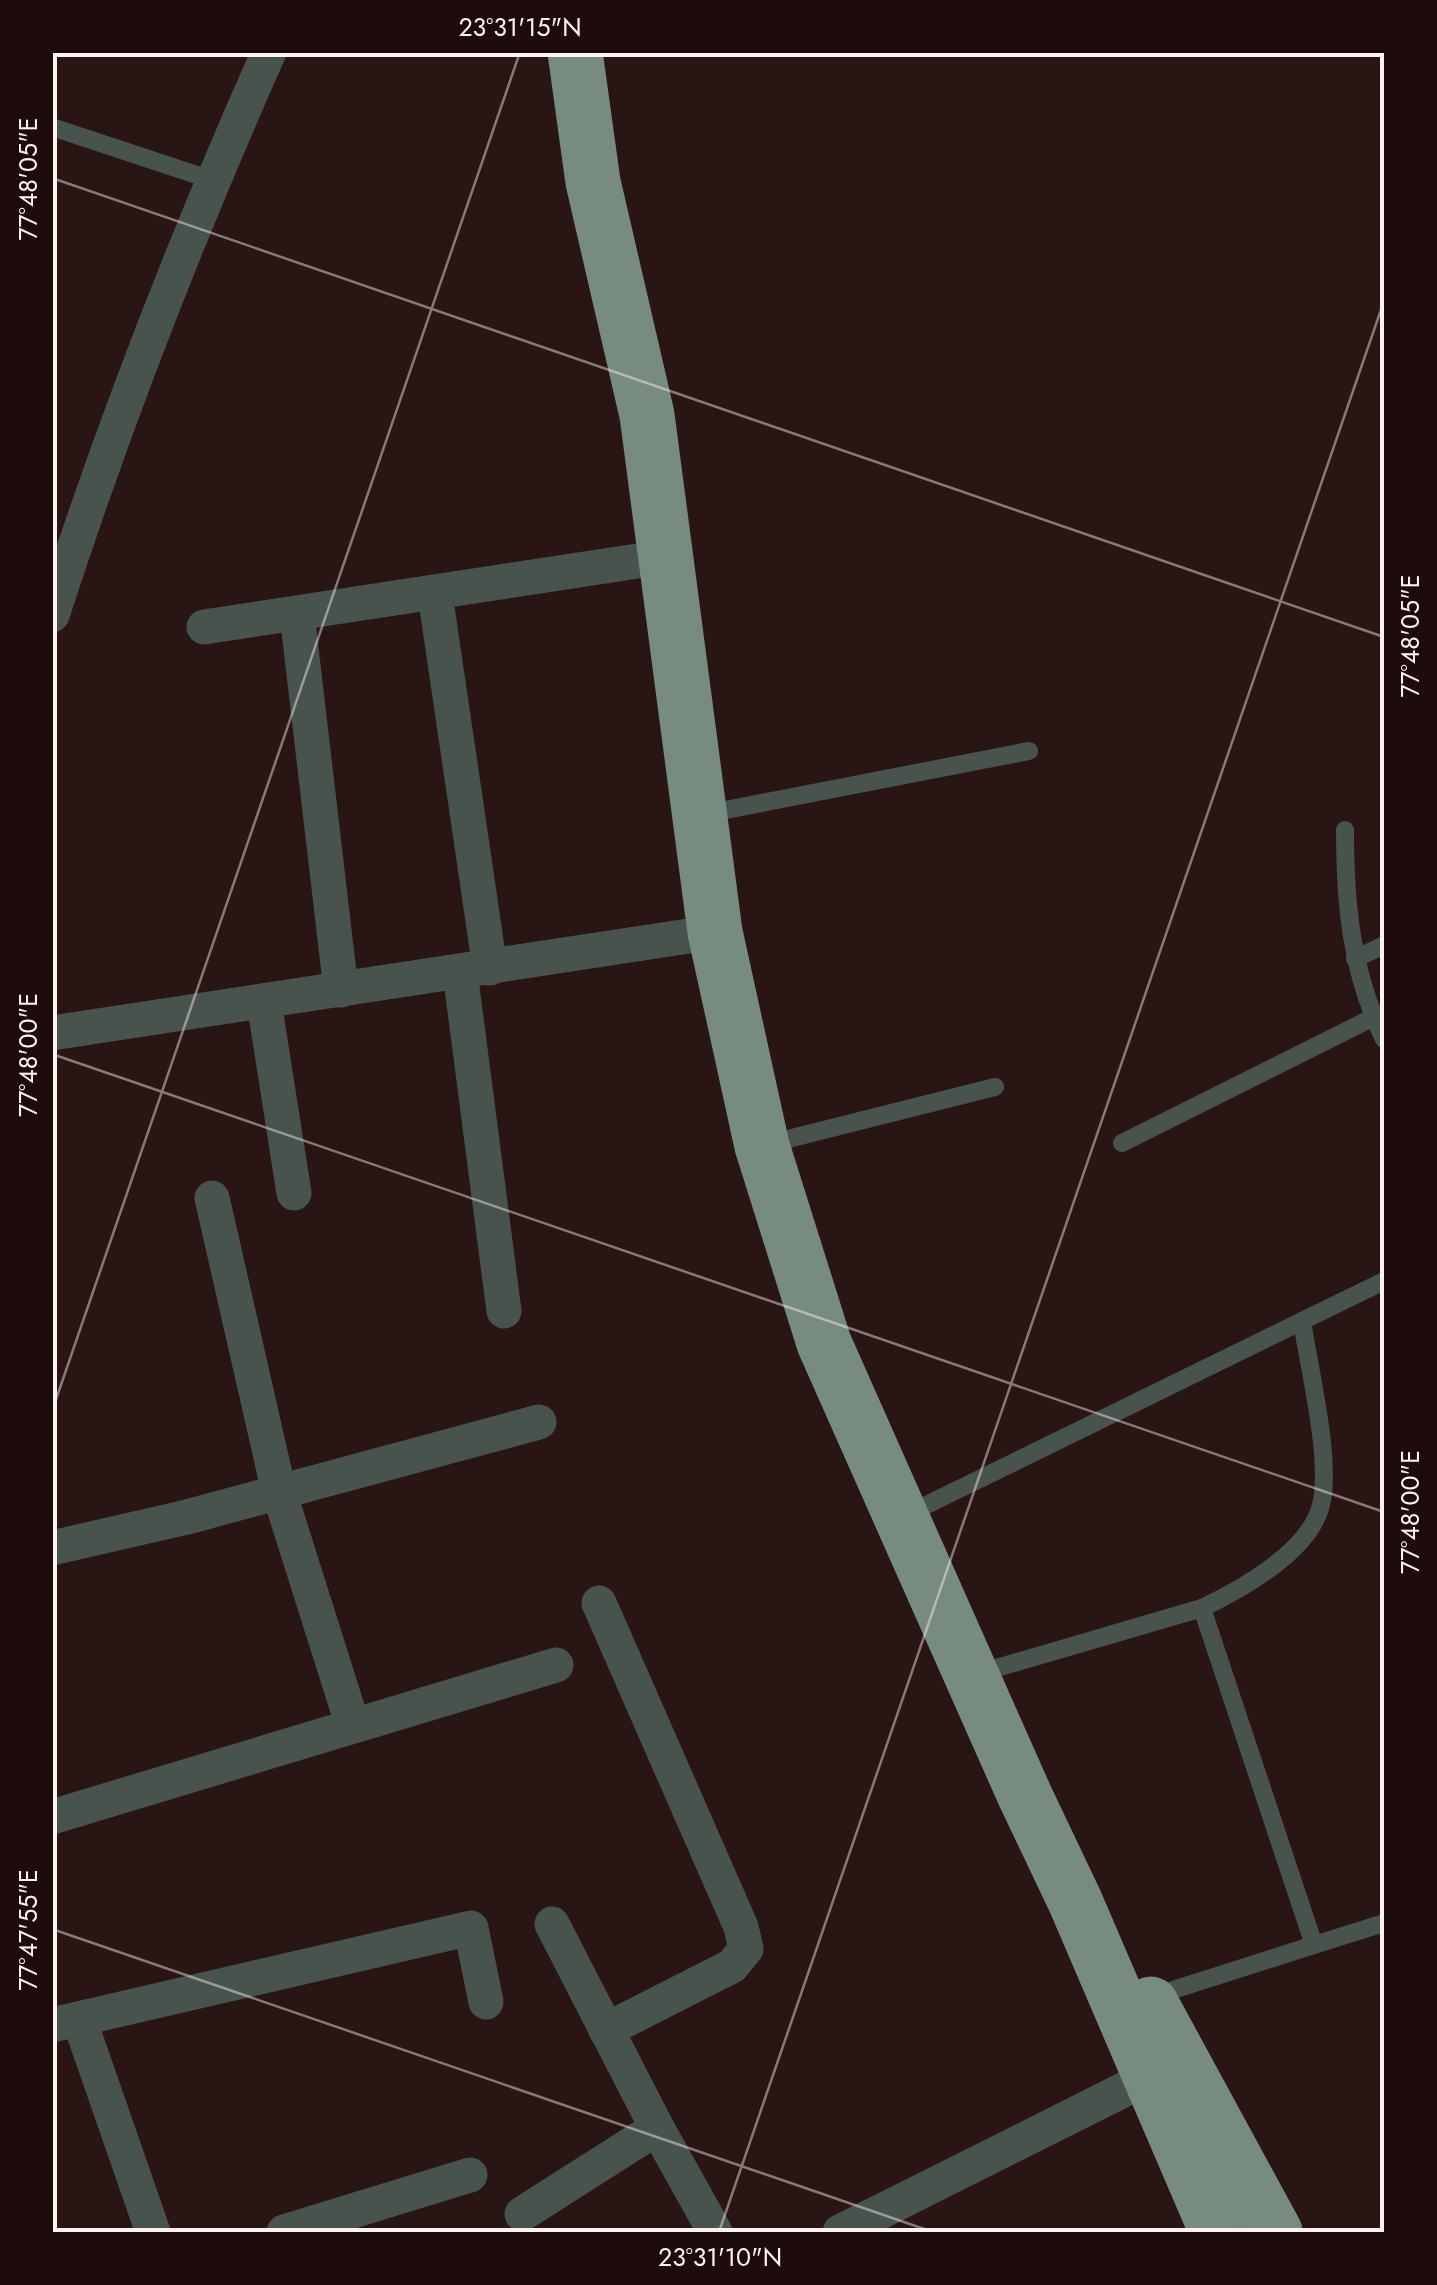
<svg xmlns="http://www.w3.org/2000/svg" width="1437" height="2285" viewBox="0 0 1437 2285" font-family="Jost,sans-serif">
<rect width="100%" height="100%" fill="#281514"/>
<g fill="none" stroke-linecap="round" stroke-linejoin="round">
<g stroke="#49534e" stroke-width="18">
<path d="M52,127L212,180"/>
<path d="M705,814L1029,751"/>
<path d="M1345,830C1345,903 1351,972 1384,1039"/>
<path d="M1355,959L1384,945"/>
<path d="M1122,1143L1374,1017"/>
<path d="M768,1144L995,1087"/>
<path d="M904,1516L1384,1281"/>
<path d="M1202,1608C1242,1589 1310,1551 1321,1505C1332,1460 1309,1369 1302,1321"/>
<path d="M976,1674L1202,1608L1314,1945L1154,1996"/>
<path d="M1314,1945L1384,1923"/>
</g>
<g stroke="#49534e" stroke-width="35">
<path d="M435,594L490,968"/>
<path d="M297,614L341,990"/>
<path d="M52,615C114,424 187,236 269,52"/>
<path d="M204,627L664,557"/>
<path d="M460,972L504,1311"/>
<path d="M264,1002L294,1193"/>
<path d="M52,1033L715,932"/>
<path d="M212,1198L279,1492L353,1726"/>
<path d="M52,1548L187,1517L539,1422"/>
<path d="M599,1603L741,1927L746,1949L732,1966L606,2030"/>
<path d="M52,1817L556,1665"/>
<path d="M552,1924L657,2128L715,2232"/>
<path d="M79,2019L153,2232"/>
<path d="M52,2025L471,1928L486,2002"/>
<path d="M522,2214L657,2128"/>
<path d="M284,2232L470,2175"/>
<path d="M840,2232L1169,2067"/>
</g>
<g stroke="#778b81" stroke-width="55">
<path d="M575,52L593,182L647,415L715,932L762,1146L824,1343L1025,1796L1075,1901L1217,2232"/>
<path d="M1151,2004L1275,2232"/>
</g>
</g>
<path fill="none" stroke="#fef2f1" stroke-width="2.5" stroke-opacity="0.45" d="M52,178L1384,637M52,1054L1384,1512M52,1411L520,52M52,1929L933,2232M719,2232L1384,301"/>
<rect width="1437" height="2285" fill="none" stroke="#1e0c0c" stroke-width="110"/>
<rect x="55" y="55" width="1327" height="2175" fill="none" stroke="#fef2f1" stroke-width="4"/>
<g font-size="25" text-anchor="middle" fill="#fef2f1">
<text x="520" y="36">23°31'15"N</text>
<text transform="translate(28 179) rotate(-90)" y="9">77°48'05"E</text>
<text transform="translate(1410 636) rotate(-90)" y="9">77°48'05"E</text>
<text transform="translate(28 1055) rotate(-90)" y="9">77°48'00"E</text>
<text transform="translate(1410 1512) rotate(-90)" y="9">77°48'00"E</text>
<text transform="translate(28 1930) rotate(-90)" y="9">77°47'55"E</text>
<text x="720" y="2266">23°31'10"N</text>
</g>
</svg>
